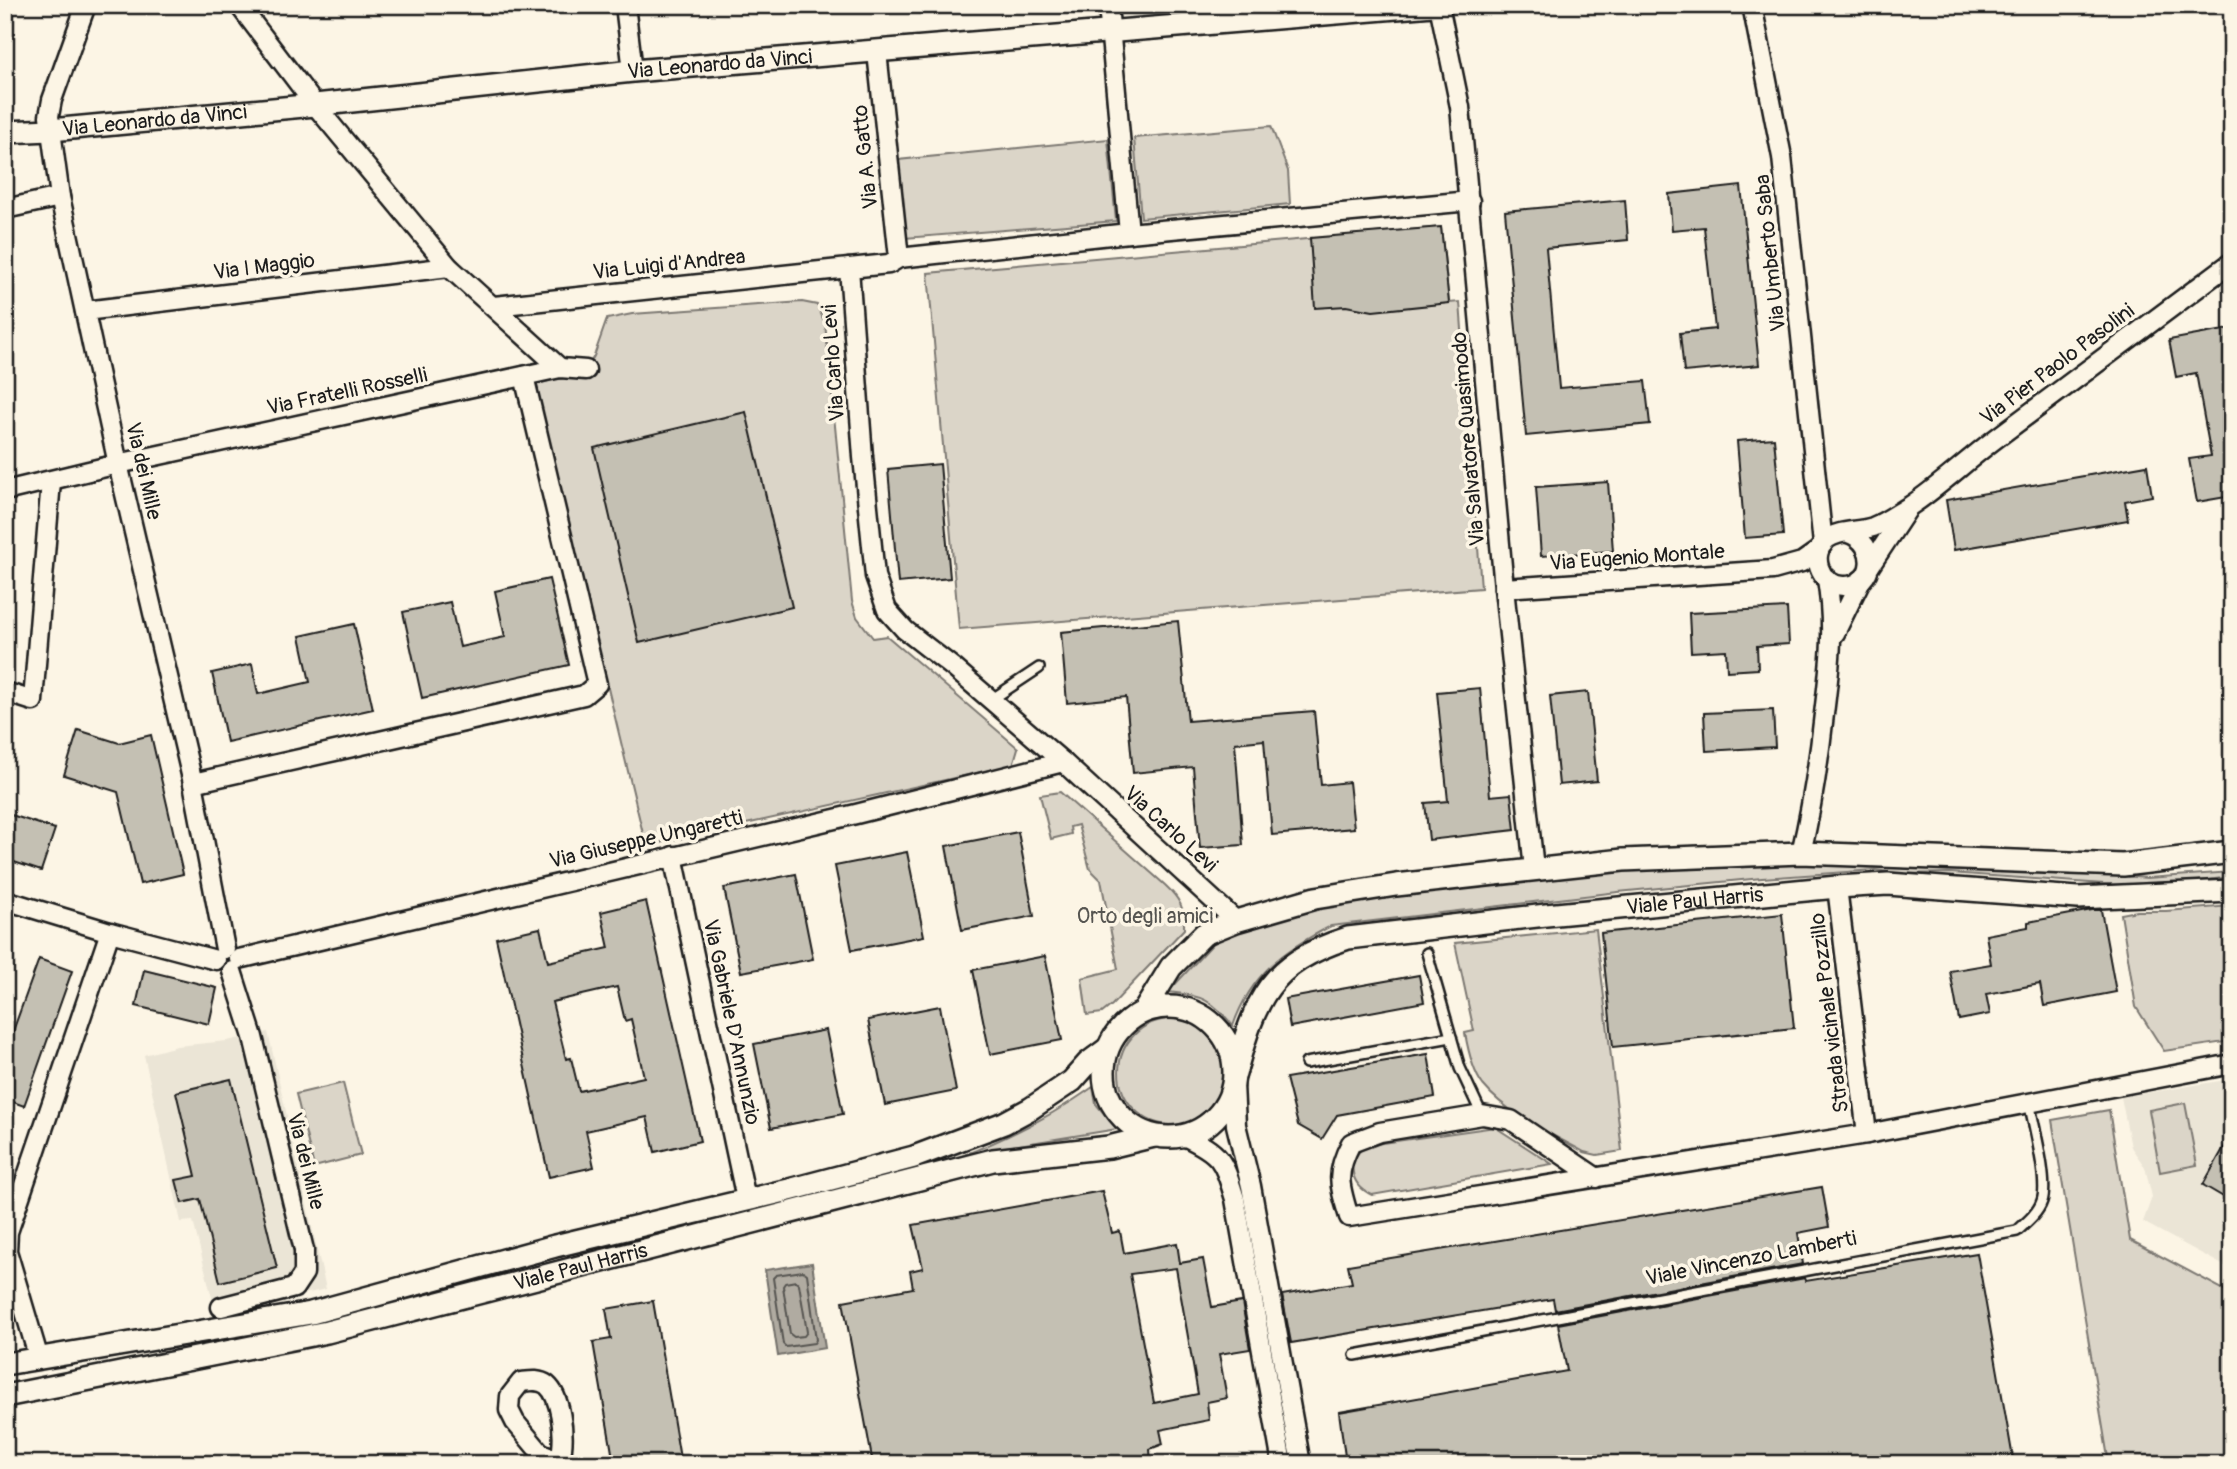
<svg xmlns="http://www.w3.org/2000/svg" width="2237" height="1469" viewBox="0 0 2237 1469" font-family="Pangolin,sans-serif">
<rect width="100%" height="100%" fill="#fcf5e5"/>
<filter id="ink" filterUnits="userSpaceOnUse"><feTurbulence type="fractalNoise" baseFrequency=".0143" numOctaves="2"/><feDisplacementMap in="SourceGraphic" scale="14" xChannelSelector="R" yChannelSelector="G"/><feConvolveMatrix kernelMatrix="1 2 1 2 8 2 1 2 1" color-interpolation-filters="sRGB"/></filter>
<g filter="url(#ink)">
<g fill="#ebe5d6">
<path d="M268,1032L326,1289L216,1314L193,1221L181,1222L144,1055L177,1046L227,1041Z"/>
<path d="M2232,1079V1270L2143,1222L2152,1197L2145,1167L2131,1147L2121,1097Z"/>
</g>
<g fill="#dbd5c8" stroke="#7c7872" stroke-width="2">
<path d="M1271,126L1288,171L1290,204L1141,218L1134,138Z"/>
<path d="M1108,139L1116,221L905,238L898,160Z"/>
<path d="M1441,227L1449,303L1460,302L1481,588L959,629L928,273Z"/>
<path d="M802,302L817,305L825,323L852,601L857,617L873,638L887,636L1018,748L1013,765L646,846L535,385L586,370L594,356L607,319L632,314Z"/>
<path d="M1060,792L1165,885C1180,899 1185,908 1184,929L1112,1005L1102,1013L1087,1015L1082,978L1118,969L1101,880L1090,869L1078,825L1070,827L1071,834L1051,839L1040,795Z"/>
<path d="M1760,862L2074,872L2147,878L2232,872V877L2146,887L1949,873L1903,874L1875,870L1762,878L1618,892L1331,926C1284,950 1251,974 1233,1026C1213,1000 1201,995 1168,992L1220,936L1252,920L1374,898L1564,874Z"/>
<path d="M2232,906V1041L2164,1051L2136,1007L2121,914L2137,911H2166Z"/>
<path d="M1596,929L1622,1151L1597,1155L1584,1152C1550,1133 1508,1115 1483,1085C1473,1072 1468,1050 1465,1033L1474,1031L1455,943Z"/>
<circle cx="1172" cy="1072" r="53"/>
<path d="M343,1083L361,1155L314,1167L296,1094Z"/>
<path d="M1093,1087L1096,1104L1117,1129L1000,1148L954,1159C1004,1140 1049,1118 1093,1087Z"/>
<path d="M2185,1103L2197,1165L2160,1172L2149,1110Z"/>
<path d="M2109,1110L2130,1240L2232,1294V1464H2109L2052,1120Z"/>
<path d="M1495,1127L1552,1164L1372,1195C1349,1184 1345,1159 1368,1145Z"/>
</g>
<path fill="#b0aba1" stroke="#75726c" stroke-width="2" d="M812,1263L825,1348L778,1356L765,1270Z"/>
<g fill="none" stroke-linecap="round" stroke-linejoin="round">
<g stroke="#575551" stroke-width="2">
<path d="M803,1271L807,1274L816,1340L814,1343L786,1347L783,1344L773,1278L776,1275Z"/>
<path d="M796,1281L799,1284L807,1332L804,1336L794,1337L790,1334L783,1286L785,1283Z"/>
</g>
</g>
<g fill="#c4c0b3" stroke="#1c1c1c" stroke-width="2" fill-rule="evenodd">
<path d="M1741,186L1759,365L1684,372L1680,333L1715,329L1704,227L1672,230L1669,194Z"/>
<path d="M1625,200L1628,240L1546,248L1559,388L1645,381L1650,424L1526,436L1505,211Z"/>
<path d="M1441,227L1449,303L1373,311L1346,306L1315,308L1310,238Z"/>
<path d="M2230,329L2232,496L2197,502L2189,459L2211,456L2196,373L2176,377L2169,340Z"/>
<path d="M746,412L792,607L639,643L594,448Z"/>
<path d="M1774,438L1783,535L1745,538L1737,441Z"/>
<path d="M940,464L950,578L898,583L888,469Z"/>
<path d="M2147,465L2152,496L2125,501L2128,520L1954,550L1946,500Z"/>
<path d="M1608,482L1613,551L1541,556L1536,487Z"/>
<path d="M549,579L569,665L422,698L403,612L450,602L460,647L505,637L495,591Z"/>
<path d="M1787,608L1789,644L1757,646L1758,669L1727,671L1726,650L1691,652L1689,613Z"/>
<path d="M1178,621L1188,721L1314,711L1321,785L1349,782L1354,828L1272,835L1264,740L1235,743L1243,845L1200,848L1193,767L1133,773L1126,697L1067,703L1061,632Z"/>
<path d="M354,624L373,709L227,742L212,673L252,664L258,694L310,682L300,636Z"/>
<path d="M1480,688L1490,796L1511,794L1515,830L1429,840L1425,803L1448,801L1437,692Z"/>
<path d="M1588,692L1597,781L1559,785L1550,696Z"/>
<path d="M1773,710L1775,747L1706,751L1704,713Z"/>
<path d="M78,730L119,743L151,735L183,874L140,884L118,792L64,775Z"/>
<path d="M5,813L55,829L41,871L5,859Z"/>
<path d="M1018,832L1034,916L962,930L946,846Z"/>
<path d="M907,852L924,936L852,950L835,866Z"/>
<path d="M796,874L813,959L741,972L724,888Z"/>
<path d="M646,901L700,1141L655,1152L647,1117L586,1131L594,1167L549,1177L496,938L540,928L548,962L609,948L601,912ZM617,987L625,1021L631,1019L644,1077L579,1091L571,1058L566,1059L552,1002Z"/>
<path d="M2092,910H2101L2116,992L2044,1006L2040,984L1986,994L1990,1014L1959,1020L1950,971L1991,964L1986,935L2028,927V922Z"/>
<path d="M1782,914L1794,1028L1613,1047L1601,933Z"/>
<path d="M1045,956L1062,1040L990,1054L973,970Z"/>
<path d="M39,959L72,971L24,1106L5,1099V1053Z"/>
<path d="M144,970L217,988L209,1024L136,1006Z"/>
<path d="M1419,975L1424,1002L1290,1027L1285,999Z"/>
<path d="M940,1006L956,1091L885,1105L868,1020Z"/>
<path d="M826,1030L843,1114L771,1128L754,1044Z"/>
<path d="M1428,1054L1435,1097L1337,1115L1322,1139L1298,1125L1286,1078Z"/>
<path d="M231,1079L277,1268L220,1282L200,1199L182,1203L176,1180L196,1176L176,1092Z"/>
<path d="M2232,1133V1202L2203,1185Z"/>
<path d="M1822,1187L1829,1227L1798,1233L1803,1264L1555,1310L1553,1299L1291,1343L1282,1295L1352,1283L1348,1265Z"/>
<path d="M1102,1191L1112,1233L1120,1231L1124,1253L1177,1243L1180,1263L1203,1259L1212,1307L1242,1302L1250,1349L1219,1354L1227,1398L1207,1402L1209,1420L1160,1430L1163,1444L1150,1449L1151,1464H873L843,1301L913,1288L910,1271L923,1268L913,1225ZM1176,1268L1198,1394L1154,1403L1130,1274Z"/>
<path d="M1977,1253L2014,1464H1346L1339,1412L1567,1371L1558,1324L1805,1278L1806,1281Z"/>
<path d="M653,1301L681,1464H614L593,1342L611,1339L606,1309Z"/>
</g>
<g fill="none" stroke-linecap="round" stroke-linejoin="round">
<defs>
<g id="service">
<path d="M991,700L1039,668"/>
<path d="M1427,953L1460,1068L1482,1115"/>
<path d="M1306,1063L1451,1037"/>
<path d="M1355,1355L2017,1231C2027,1222 2038,1213 2042,1201C2049,1181 2033,1124 2029,1101"/>
</g>
<g id="minor">
<path d="M86,5L52,100L49,116L60,197L118,464L193,783L225,949"/>
<path d="M239,5L315,105L449,267L560,368"/>
<path d="M625,5L633,71"/>
<path d="M1108,5L1129,233"/>
<path d="M1439,5L1460,107L1504,588L1534,869"/>
<path d="M1752,5L1782,157L1823,544"/>
<path d="M877,52L899,258"/>
<path d="M5,209L60,197"/>
<path d="M494,306L849,268"/>
<path d="M85,311L449,267"/>
<path d="M5,491L118,464L560,368L586,370"/>
<path d="M1848,533C1879,543 1876,587 1843,586C1819,585 1809,554 1827,539C1838,530 1859,532 1873,527C1886,522 1898,513 1910,506C1940,486 1968,459 1998,437C2076,379 2154,320 2232,262"/>
<path d="M1870,566L1907,510"/>
<path d="M1504,588L1773,570L1802,562L1819,550"/>
<path d="M1835,633L1861,580"/>
<path d="M5,692L33,701L51,481"/>
<path d="M193,783L584,695L597,684L524,376"/>
<path d="M1801,853C1812,807 1819,760 1824,714C1830,665 1835,628 1827,579"/>
<path d="M673,856L746,1199"/>
<path d="M1837,887L1867,1134"/>
<path d="M5,900L110,932L216,960"/>
<path d="M1236,921L1063,762L954,668L905,630L887,610L875,576L863,457L849,268L889,264L899,258L1129,233L1470,201"/>
<path d="M239,959L856,814L1063,762"/>
<path d="M1234,1084L1236,1125L1251,1186L1301,1464"/>
<path d="M1184,1136C1222,1154 1223,1160 1235,1199L1282,1464"/>
<path d="M1597,1178L1511,1120L1482,1115L1380,1132L1351,1143C1335,1174 1339,1184 1349,1217L1867,1134L2232,1064"/>
<path d="M221,1307L294,1288L304,1273V1250L253,1037L232,971"/>
<path d="M39,1359L7,1251L8,1232L110,932"/>
<path d="M556,1460L540,1452L515,1422L509,1410L510,1396L521,1382C530,1381 539,1379 547,1385C561,1397 564,1432 562,1449C561,1454 557,1458 557,1464"/>
</g>
<g id="tertiary">
<path id="s1" d="M5,132L51,130L315,105L633,71L1433,5"/>
<circle cx="1169" cy="1072" r="65"/>
<path d="M1144,1011L1171,967L1204,934L1236,921L1315,898L1396,885L1623,860L1801,853L2123,865L2232,852"/>
<path id="s2" d="M1235,1074C1255,999 1269,963 1348,938L1546,915L1837,887L1888,884L2078,898L2232,891"/>
<path d="M5,1364L311,1313L555,1246L789,1190L914,1157L1004,1123L1030,1109L1072,1081L1088,1063L1107,1049"/>
<path id="s3" d="M5,1396L327,1332L993,1160L1109,1147L1154,1136"/>
</g>
</defs>
<use href="#service" stroke="#1c1c1c" stroke-width="14"/>
<use href="#minor" stroke="#1c1c1c" stroke-width="23"/>
<use href="#tertiary" stroke="#1c1c1c" stroke-width="26"/>
<use href="#service" stroke="#fcf5e5" stroke-width="9"/>
<use href="#minor" stroke="#fcf5e5" stroke-width="18"/>
<use href="#tertiary" stroke="#fcf5e5" stroke-width="21"/>
</g>
</g>
<g text-anchor="middle" stroke-width="7" stroke-linejoin="round" paint-order="stroke">
<g font-size="21" fill="#1c1c1c" stroke="#fcf5e5">
<text dy="7" stroke="none"><textPath href="#s1" startOffset="718">Via Leonardo da Vinci</textPath></text>
<text dy="7" stroke="none"><textPath href="#s1" startOffset="150">Via Leonardo da Vinci</textPath></text>
<text transform="translate(865 157) rotate(-96)" y="7">Via A. Gatto</text>
<text transform="translate(1770 253) rotate(-96)" y="7">Via Umberto Saba</text>
<text transform="translate(669 264) rotate(-6)" y="7">Via Luigi d'Andrea</text>
<text transform="translate(264 266) rotate(-7)" y="7">Via I Maggio</text>
<text transform="translate(833 363) rotate(-94)" y="7">Via Carlo Levi</text>
<text transform="translate(2057 364) rotate(-37)" y="7">Via Pier Paolo Pasolini</text>
<text transform="translate(347 391) rotate(-12)" y="7">Via Fratelli Rosselli</text>
<text transform="translate(1468 439) rotate(-95)" y="7">Via Salvatore Quasimodo</text>
<text transform="translate(144 471) rotate(77)" y="7">Via dei Mille</text>
<text transform="translate(1637 557) rotate(-4)" y="7">Via Eugenio Montale</text>
<text transform="translate(1171 829) rotate(42)" y="7">Via Carlo Levi</text>
<text transform="translate(646 839) rotate(-13)" y="7">Via Giuseppe Ungaretti</text>
<text dy="7" stroke="none"><textPath href="#s2" startOffset="537">Viale Paul Harris</textPath></text>
<text transform="translate(1829 1013) rotate(-97)" y="7">Strada vicinale Pozzillo</text>
<text transform="translate(732 1022) rotate(78)" y="7">Via Gabriele D'Annunzio</text>
<text transform="translate(306 1161) rotate(76)" y="7">Via dei Mille</text>
<text transform="translate(1751 1258) rotate(-11)" y="7">Viale Vincenzo Lamberti</text>
<text dy="7" stroke="none"><textPath href="#s3" startOffset="590">Viale Paul Harris</textPath></text>
</g>
<g font-size="21" fill="#555450" stroke="#fcf5e5">
<text x="1145" y="923">Orto degli amici</text>
</g>
</g>
<rect width="2237" height="1469" fill="none" stroke="#fcf5e5" stroke-width="28"/>
<rect x="14" y="14" width="2209" height="1441" fill="none" stroke="#1c1c1c" stroke-width="2.5" filter="url(#ink)"/>
</svg>
